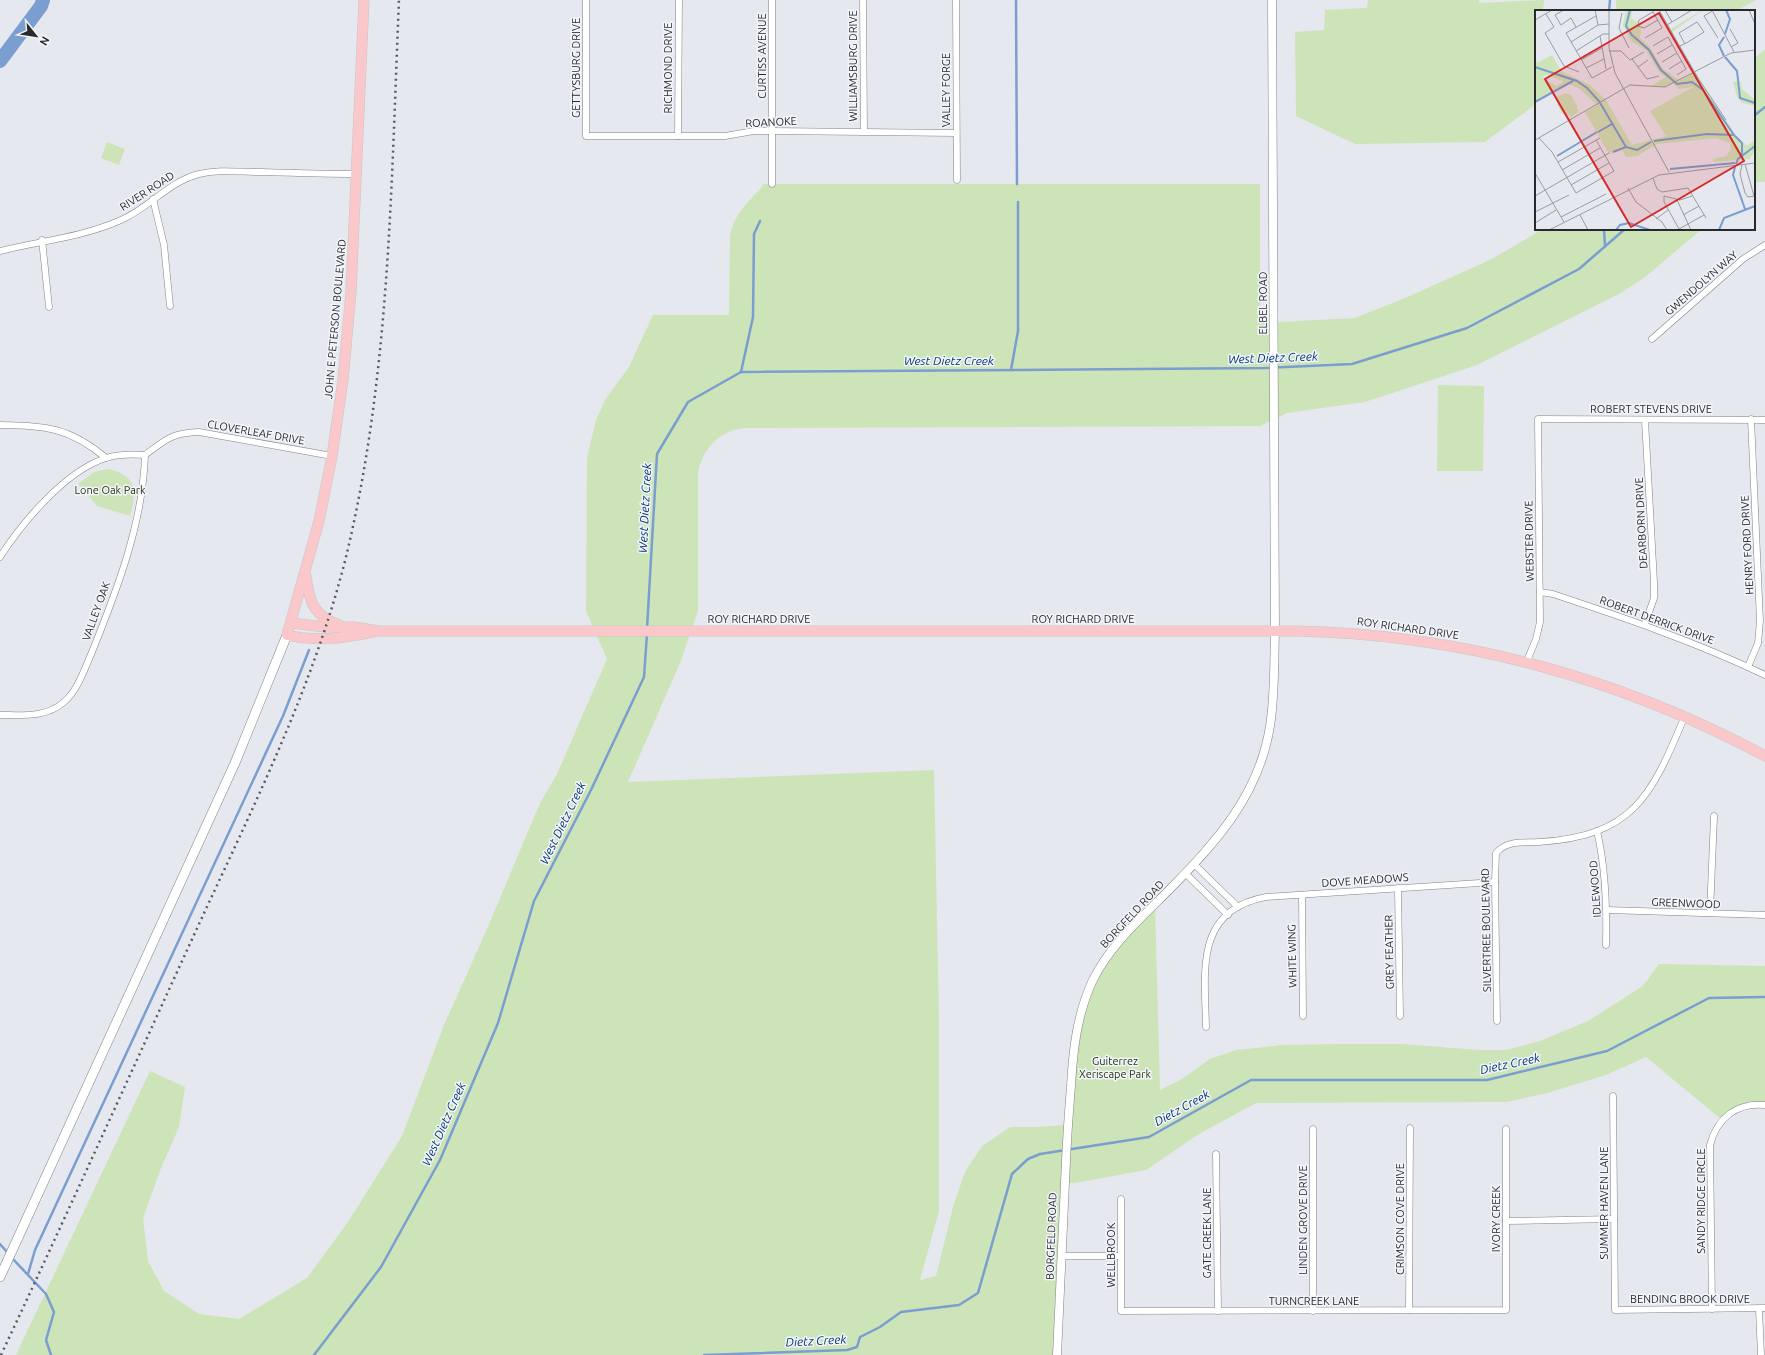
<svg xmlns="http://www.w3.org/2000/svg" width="1765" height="1355" viewBox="0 0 1765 1355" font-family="Ubuntu,sans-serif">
<rect width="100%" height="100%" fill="#e5e8ef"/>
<g fill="#cce4b8">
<path d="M1368,0H1479V3L1544,0L1543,11H1536V104L1485,142L1355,144L1296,116L1295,32L1324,30L1325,10L1367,8Z"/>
<path d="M1616,0H1756L1736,11H1616Z"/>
<path d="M1765,49V182H1757L1754,184V59Z"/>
<path d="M107,142L125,149L119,165L101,158Z"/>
<path d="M763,184H1260V323L1355,318L1410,296L1492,259L1543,229H1702L1644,278L1619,294L1477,365L1365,402L1287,413L1260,426L744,428C719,431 703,448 698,473V611L680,663L628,782L934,770L939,1021V1211L920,1280L936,1276L953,1207L965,1172L982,1146L1010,1127H1038L1067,1125L1073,1052L1097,974L1155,904L1160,1090L1182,1079L1210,1059L1236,1050L1283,1045L1343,1044H1402L1479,1050H1506L1540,1041L1588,1021L1643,986L1659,964L1765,966V1105H1746L1722,1120L1646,1057L1606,1075L1547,1093L1507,1102L1256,1103L1199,1134L1146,1170L1075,1183H1065L1057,1355H16L150,1071L185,1087L179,1127L161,1168L143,1218L148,1261L164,1291L199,1314L239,1319L307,1278L348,1222L402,1136L444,1025L487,929L540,803L557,774L607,659L586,611L587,458L596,420L605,400L629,367L653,315H729L730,237C733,215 747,203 762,187Z"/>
<path d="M1438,385L1484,386L1483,471H1437Z"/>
<path d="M109,469C137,476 137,491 130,516L97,506L78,484L94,472Z"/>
</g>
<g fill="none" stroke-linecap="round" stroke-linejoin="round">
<g stroke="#799ecf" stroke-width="2.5">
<path d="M1016,0L1017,184"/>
<path d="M1609,11L1610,0"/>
<path d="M1754,116L1765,107"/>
<path d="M1604,229L1605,246"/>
<path d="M1011,370L1018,331V202"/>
<path d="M741,372L753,317L754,234L760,221"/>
<path d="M647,629L657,454L688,402L741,372L1264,368L1352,364L1467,328L1579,269L1625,229"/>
<path d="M0,1244L8,1253"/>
<path d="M11,1257L46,1294L54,1312L46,1340L51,1355"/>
<path d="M28,1274L35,1250L283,716L309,650"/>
<path d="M314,1355L381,1267L440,1160L498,1023L534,901L591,790L644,677L647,634"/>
<path d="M704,1355L847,1350L857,1347L860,1337L880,1327L901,1312L959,1305L978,1293L1012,1174L1028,1159L1040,1154L1149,1137L1251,1080H1487L1607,1051L1709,998L1765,997"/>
</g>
<path stroke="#799ecf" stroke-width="14" d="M0,61L41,6L43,0"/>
<defs>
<g id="minor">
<path d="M586,0V136H725L754,131H772L956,133"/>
<path d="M772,0V184"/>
<path d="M863,0L864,131"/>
<path d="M956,0L957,180"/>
<path d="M678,136L679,0"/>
<path d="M153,199L164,245L170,306"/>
<path d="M42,240L49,307"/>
<path d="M0,251C40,241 83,237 121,220C149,208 168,182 199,174C219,169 238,172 259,172C292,173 324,174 357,174"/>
<path d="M1652,339L1743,259L1765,245"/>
<path d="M0,425C46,426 69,427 106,458"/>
<path d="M0,557C22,523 65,471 106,458C119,454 131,454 145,455C166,439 172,433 199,432L332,456"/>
<path d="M1540,592L1553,594C1625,618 1696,642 1765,675"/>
<path d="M1645,624L1654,598V582L1645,420"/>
<path d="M1527,661L1536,639L1540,622L1538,419L1765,420"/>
<path d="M1748,667L1758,643L1760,621L1751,419"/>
<path d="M0,715C22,715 46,718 64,702C78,690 85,668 92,652C117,590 143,523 145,455"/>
<path d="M1597,831C1606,869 1607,906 1606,945"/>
<path d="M1194,864L1238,907"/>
<path d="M1185,873L1228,915"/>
<path d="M1398,888L1400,1016"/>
<path d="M1302,895L1303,1016"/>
<path d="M1607,910L1765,915"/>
<path d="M1710,913L1714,816"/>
<path d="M1497,1021L1495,882L1496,853C1507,840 1523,843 1539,842C1633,836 1651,797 1684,718"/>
<path d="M1206,1027C1205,972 1194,910 1266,897L1495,882"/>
<path d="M1613,1096L1615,1310L1765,1308"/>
<path d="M1313,1129V1311"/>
<path d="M1216,1154L1218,1311"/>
<path d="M1121,1199V1311L1506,1310V1129"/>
<path d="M1506,1221L1614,1219"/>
<path d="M1061,1256H1120"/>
<path d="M1712,1309L1710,1145C1717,1118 1737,1102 1765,1105"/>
<path d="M1759,1309L1761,1355"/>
<path d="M1409,1310L1410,1128"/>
</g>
<path id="tertiary" d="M1057,1355C1060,1290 1063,1226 1066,1161C1067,1136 1069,1111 1071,1086C1073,1050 1077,1015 1092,982C1109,946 1140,919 1168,891C1216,842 1259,796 1270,726C1275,695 1274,663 1275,631L1272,0"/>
<path id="secondary" d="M0,1277L235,763L287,635"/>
<g id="primary">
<path d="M364,0L351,292L343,380L332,456L319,521L287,635C316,642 344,638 373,632"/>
<path d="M306,576C309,602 314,616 339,625"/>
<path d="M291,623L325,627H354L379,631H1295C1460,634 1620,678 1765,756"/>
</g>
</defs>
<use href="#minor" stroke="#7f8288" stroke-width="7"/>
<use href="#tertiary" stroke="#7f8288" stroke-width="9"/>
<use href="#secondary" stroke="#7f8288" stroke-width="10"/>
<use href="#primary" stroke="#c7c7c8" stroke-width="11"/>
<use href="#minor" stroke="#fff" stroke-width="6"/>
<use href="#tertiary" stroke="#fff" stroke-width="8"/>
<use href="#secondary" stroke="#fff" stroke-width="9"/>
<use href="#primary" stroke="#fac7ca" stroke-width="10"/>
<path stroke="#595a5d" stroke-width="2.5" stroke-dasharray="2 4" stroke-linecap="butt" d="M1,1355C68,1212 133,1068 199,924C254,805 314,685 346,557C390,375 391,187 399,0"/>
</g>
<g text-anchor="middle" stroke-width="3" stroke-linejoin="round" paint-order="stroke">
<g font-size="11" fill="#28292b" stroke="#f3f5fc">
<text transform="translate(762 56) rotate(-90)" y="4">CURTISS AVENUE</text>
<text transform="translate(853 66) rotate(-90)" y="4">WILLIAMSBURG DRIVE</text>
<text transform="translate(576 68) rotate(-90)" y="4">GETTYSBURG DRIVE</text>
<text transform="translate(668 68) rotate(-90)" y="4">RICHMOND DRIVE</text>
<text transform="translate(946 90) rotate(-90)" y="4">VALLEY FORGE</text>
<text transform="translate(771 122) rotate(-3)" y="4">ROANOKE</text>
<text transform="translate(147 191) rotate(-33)" y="4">RIVER ROAD</text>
<text transform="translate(1701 283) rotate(-41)" y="4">GWENDOLYN WAY</text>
<text transform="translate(1263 303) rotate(-90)" y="4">ELBEL ROAD</text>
<text transform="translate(335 319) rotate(-85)" y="4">JOHN E PETERSON BOULEVARD</text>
<text x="1651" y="413">ROBERT STEVENS DRIVE</text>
<text transform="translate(256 432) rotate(10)" y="4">CLOVERLEAF DRIVE</text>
<text transform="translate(1641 523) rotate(-93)" y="4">DEARBORN DRIVE</text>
<text transform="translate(1529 541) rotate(-91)" y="4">WEBSTER DRIVE</text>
<text transform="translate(1747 545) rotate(-93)" y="4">HENRY FORD DRIVE</text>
<text transform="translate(96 611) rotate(-70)" y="4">VALLEY OAK</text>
<text x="759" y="623">ROY RICHARD DRIVE</text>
<text x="1083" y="623">ROY RICHARD DRIVE</text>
<text transform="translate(1657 620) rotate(20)" y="4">ROBERT DERRICK DRIVE</text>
<text transform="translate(1408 628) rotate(8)" y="4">ROY RICHARD DRIVE</text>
<text transform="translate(1365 880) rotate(-4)" y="4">DOVE MEADOWS</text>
<text transform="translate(1595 889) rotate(-94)" y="4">IDLEWOOD</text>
<text transform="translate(1686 903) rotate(2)" y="4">GREENWOOD</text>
<text transform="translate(1132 914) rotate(-47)" y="4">BORGFELD ROAD</text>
<text transform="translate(1486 930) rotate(-91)" y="4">SILVERTREE BOULEVARD</text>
<text transform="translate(1389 952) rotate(-91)" y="4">GREY FEATHER</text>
<text transform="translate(1292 956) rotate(-91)" y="4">WHITE WING</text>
<text transform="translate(1701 1201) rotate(-90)" y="4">SANDY RIDGE CIRCLE</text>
<text transform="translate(1604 1203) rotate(-90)" y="4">SUMMER HAVEN LANE</text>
<text transform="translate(1400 1219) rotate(-90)" y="4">CRIMSON COVE DRIVE</text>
<text transform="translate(1496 1219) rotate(-90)" y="4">IVORY CREEK</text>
<text transform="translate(1303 1220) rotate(-90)" y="4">LINDEN GROVE DRIVE</text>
<text transform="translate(1207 1233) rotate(-90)" y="4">GATE CREEK LANE</text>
<text transform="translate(1051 1236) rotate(-88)" y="4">BORGFELD ROAD</text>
<text transform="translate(1111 1255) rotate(-90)" y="4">WELLBROOK</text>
<text x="1690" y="1303">BENDING BROOK DRIVE</text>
<text x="1314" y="1305">TURNCREEK LANE</text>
</g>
<g font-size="11" fill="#1e3008" stroke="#f3f5fc">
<text x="110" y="494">Lone Oak Park</text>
<text x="1115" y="1065">Guiterrez<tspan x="1115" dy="13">Xeriscape Park</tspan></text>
</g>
<g font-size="12" font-style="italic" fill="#00346d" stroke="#f3f5fc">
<text transform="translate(1273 358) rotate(-2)" y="4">West Dietz Creek</text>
<text x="949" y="365">West Dietz Creek</text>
<text transform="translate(645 508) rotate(-87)" y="4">West Dietz Creek</text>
<text transform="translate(563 823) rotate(-64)" y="4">West Dietz Creek</text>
<text transform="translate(1510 1064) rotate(-12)" y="4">Dietz Creek</text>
<text transform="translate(1182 1108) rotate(-29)" y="4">Dietz Creek</text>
<text transform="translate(444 1124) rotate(-66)" y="4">West Dietz Creek</text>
<text transform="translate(816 1341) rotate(-3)" y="4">Dietz Creek</text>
</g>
</g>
<g transform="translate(1535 10)">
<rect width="220" height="220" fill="#e5e8ef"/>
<path d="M91,0H97L96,9L103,12L106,18L105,28L115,37L127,58L144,70L160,62L201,126L212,136L220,130V140L215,149L178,152V149L191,146L196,140L195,133L181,128L122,134L102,146L91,147L87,140L74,144L50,102L62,95L45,79L32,73L0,91V49L2,53L17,45L26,61L55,75L71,90L97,135L131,126L115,101L158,77L144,79L138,73L130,77L116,76L131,67L124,62L111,40L96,31L88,15ZM11,65L28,71V72L21,76L7,67ZM168,0L137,22L136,19L167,0ZM206,71L207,79L220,90V96L207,93L202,87L198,72ZM30,83L36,85L42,96L43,102L36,107L30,102L27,103L22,94L24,93L21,87Z" fill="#cce4b8" fill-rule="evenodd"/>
<path fill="none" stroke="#799ecf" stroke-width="2" d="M95,0L91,16L97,25L114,40L126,60L142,74L157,72L168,80L199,125M190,24L195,9L191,0M189,27L184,35L189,46M190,47L202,61L205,88L220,93M0,57L42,71L52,78L64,91L91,137L102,140L116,132M0,92L38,71M63,122L77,114M119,131L172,124L199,125L207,133V146M78,142L91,137M22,146L62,122M201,154L203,149L220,136M200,157L198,165L210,199M135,159L200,153M81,220L85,215L94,213L115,220M184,220L189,208L220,196"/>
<path fill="none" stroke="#999ca1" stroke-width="1" d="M29,0L20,5L26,15L36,8L41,17M60,0L63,15M74,0V38L80,63L134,162M124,0L163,68L191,110M130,0L137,12M177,0L199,42M179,0L169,6L183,28M214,0L220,14M118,2L104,10L103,16L109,18L123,10M87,3L84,18L94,38M11,4L19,17L10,23L29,56L44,62M61,6L31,23L57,68L77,57M0,10L17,0M132,15L157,0M195,19L203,33L196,37M65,26L71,59M110,28L127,18L117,0M36,32L63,15L74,14M118,36L133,27L151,59L142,65M145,36L153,32L169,22L162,12L144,23L150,34M41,41L68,24H74M74,41H86L95,50L109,42M122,44L137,35M97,49L112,69L124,66M46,50L67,38M127,52L142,43M103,57L113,50M51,58L69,49M134,59L147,51M4,128L17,142L41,183L79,161L61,130M0,130L95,75L130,77L196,43L220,40M23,152L65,128M210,154L219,186M207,155L205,164L210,183L213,187L220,186M27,160L65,138M0,163L29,212M118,168L122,179L127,182M36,175L74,153M93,178L101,192L127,212L132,220M127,182L153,178L171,208M0,186L74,143M129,186V192L144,219L169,205M129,186L145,190L157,186M142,190L156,220M0,202L34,185M45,205L53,220M148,205L164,196M26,207L71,184M121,209L133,200M0,213L21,200M14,220L124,165L220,153"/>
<path fill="#d62828" fill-opacity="0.15" stroke="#d62828" stroke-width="2" d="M124,3L209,151L96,217L10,69Z"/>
<rect width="220" height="220" fill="none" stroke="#28292b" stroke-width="2"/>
</g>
<g transform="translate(36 36) rotate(120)" stroke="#f3f5fc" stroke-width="3" paint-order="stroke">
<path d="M0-3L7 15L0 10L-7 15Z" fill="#28292b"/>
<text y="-6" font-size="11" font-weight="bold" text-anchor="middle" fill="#28292b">N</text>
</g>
</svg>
